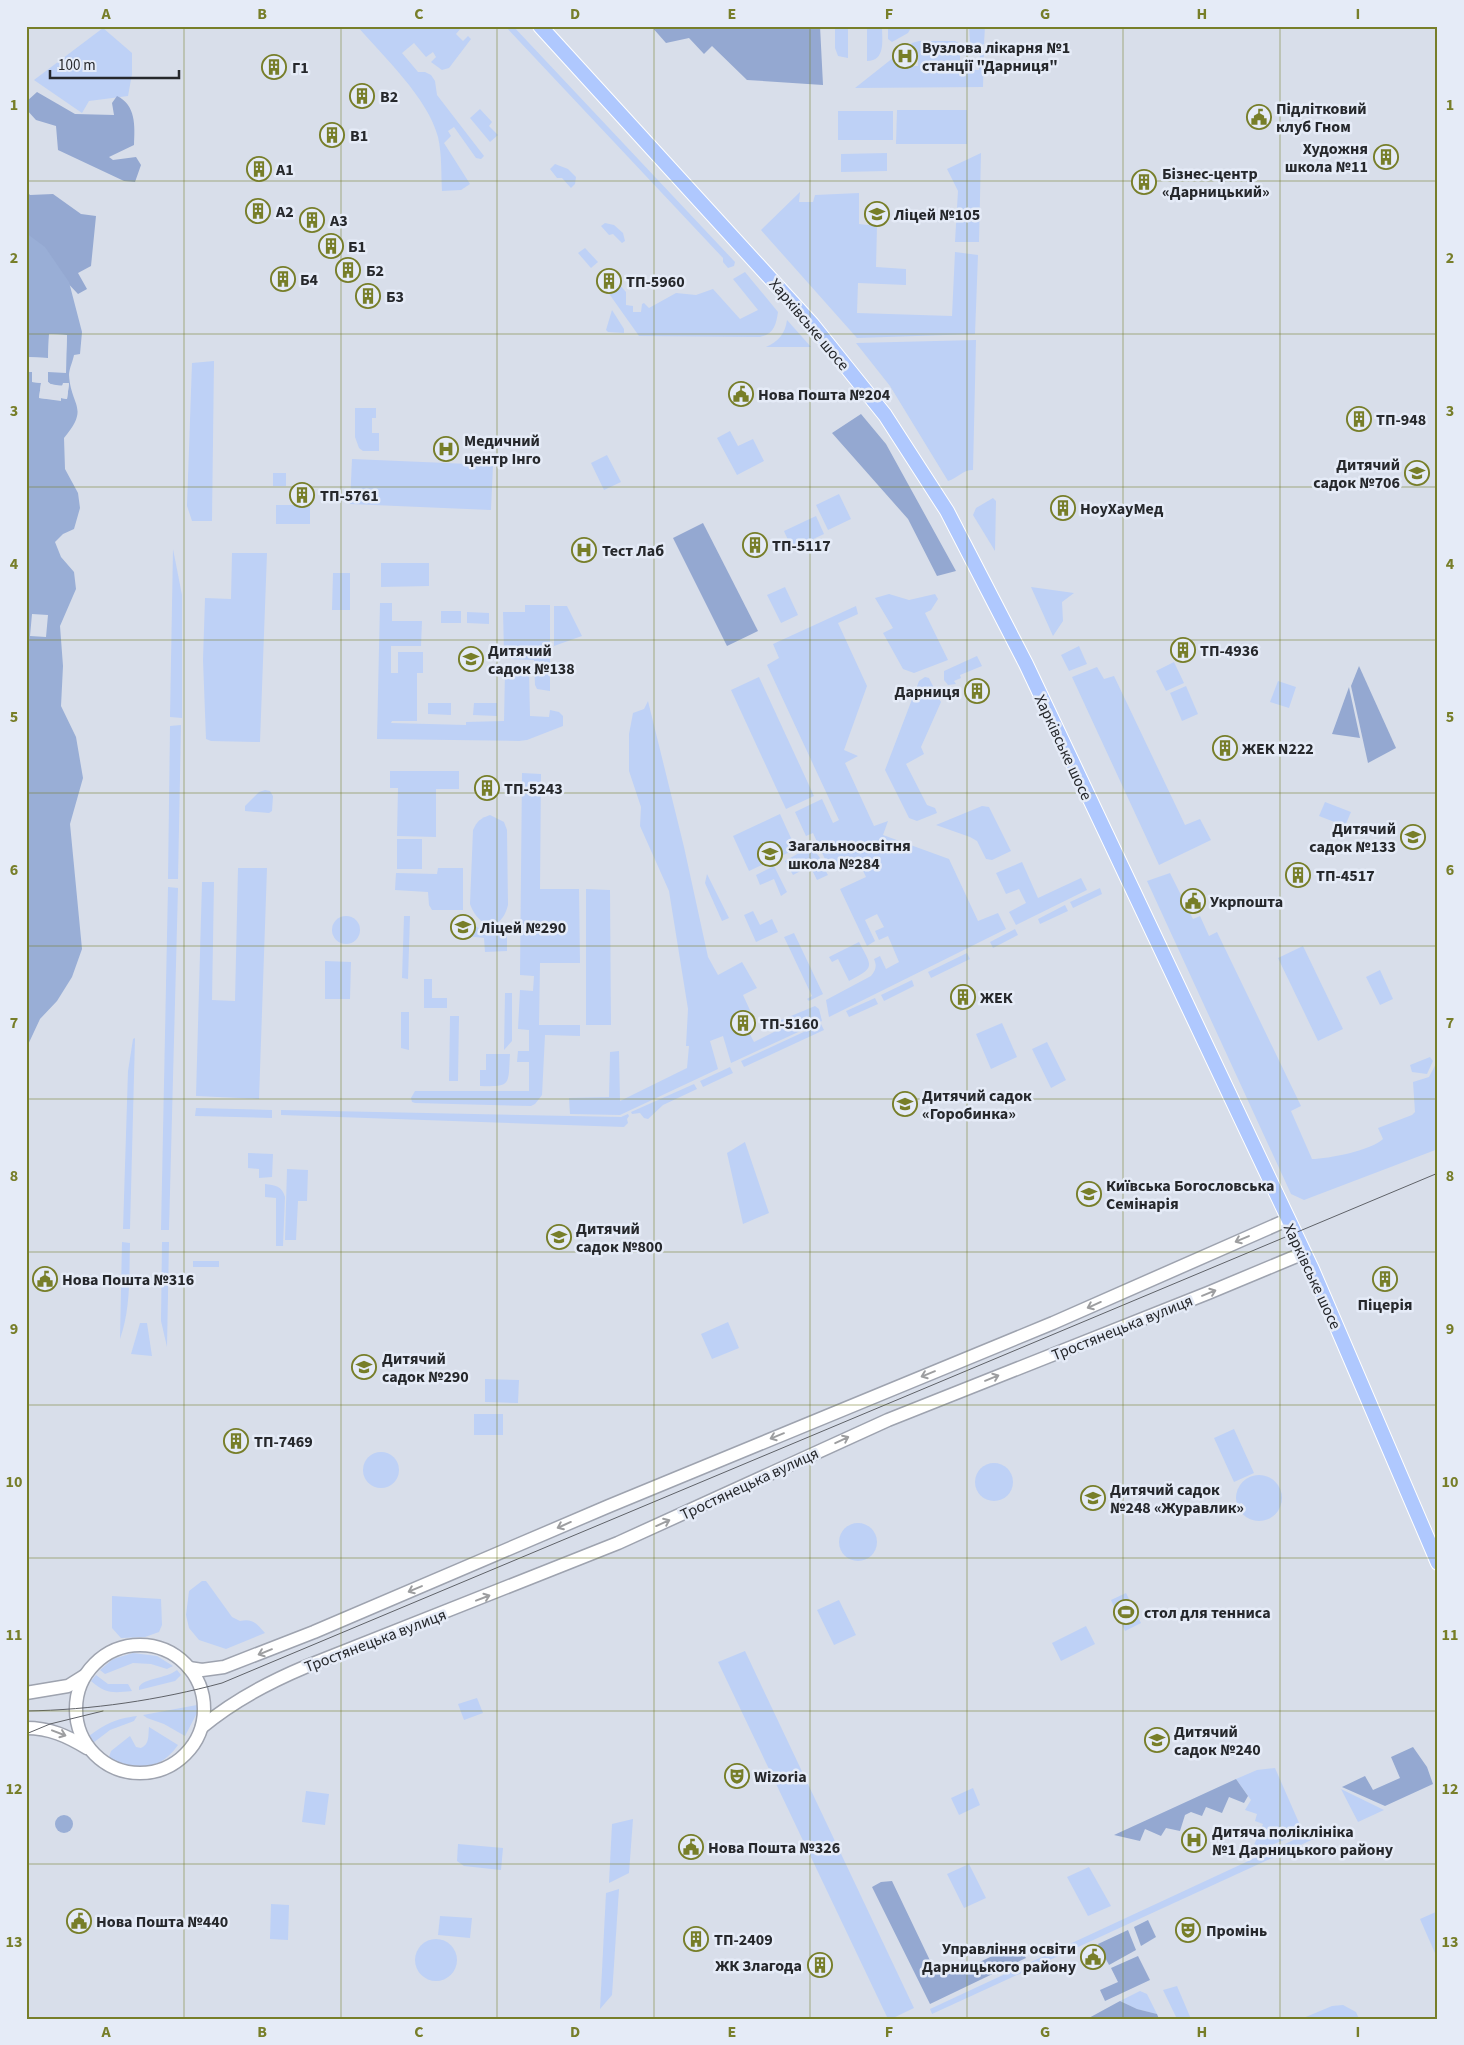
<svg xmlns="http://www.w3.org/2000/svg" width="1464" height="2045" viewBox="0 0 1464 2045" font-family="'Source Sans 3',sans-serif">
<rect width="100%" height="100%" fill="#d8deea"/>
<g fill="#bed1f6">
<path d="M357,26H459L461,28L456,34L463,41L468,36L471,39L449,68L442,70L431,62L436,57L433,52L426,57L414,43L402,53L418,72H425L431,75L435,81L437,95L484,156L481,159L476,158L454,127L448,131L451,136L444,143L470,184L461,190L442,191C441,174 442,154 438,137C428,98 383,56 357,26Z"/>
<path d="M505,26H513L735,262L734,266L728,268L723,262V258Z"/>
<path d="M835,26H848V58L838,56L835,48Z"/>
<path d="M867,26H882C882,40 886,61 867,61Z"/>
<path d="M888,26H912L908,33L892,42L888,39Z"/>
<path d="M969,26H985L984,44C978,47 975,47 970,42Z"/>
<path d="M103,28L132,53V74L128,96L89,101L82,113L34,80Z"/>
<path d="M919,41H955L960,44V69L979,70L980,54L984,50L983,87L855,88L898,54H902L906,59L907,66H918V54L909,53V47L912,43Z"/>
<path d="M480,109L492,122L489,126L498,135L490,142L470,118Z"/>
<path d="M897,110H967V144H896Z"/>
<rect x="838" y="111" width="55" height="29"/>
<path d="M887,153V171L841,172V154Z"/>
<path d="M981,153L979,242H955L958,191L947,169Z"/>
<path d="M555,164L568,169L576,177L575,184L571,188L562,178H557L550,169Z"/>
<path d="M800,192L799,202H813L815,195L859,193V224L877,226L876,267L906,269V285L858,283L857,313L952,316L955,252L978,255L975,334L857,338L761,230Z"/>
<path d="M605,223L614,225L623,233L625,241L622,243L613,234L609,235L601,226Z"/>
<path d="M585,248L598,262L591,268L578,253Z"/>
<path d="M745,272L778,312C776,325 774,334 760,337L639,336L600,281L601,278L611,289L618,283L626,292V305L633,306V312H641L642,304L644,303L649,308L676,293L696,295L713,289L740,319L758,310L733,279Z"/>
<path d="M612,310L624,329V333L608,332L606,330Z"/>
<path d="M787,320L811,347H766C779,341 785,334 787,320Z"/>
<path d="M976,340L973,470C962,470 958,478 948,481L890,386L856,343Z"/>
<path d="M214,361L212,521H192L187,506L192,363Z"/>
<path d="M355,408H376V418H372V433H379V451H363L359,448L355,437Z"/>
<path d="M730,431L738,446L753,439L764,461L737,475L717,438Z"/>
<path d="M607,455L621,482L604,490L591,463Z"/>
<path d="M352,459L493,465L491,510L350,504Z"/>
<rect x="273" y="473" width="13" height="13"/>
<path d="M839,494L851,519L828,530L816,505Z"/>
<path d="M993,498L996,501L995,551L973,515L976,508Z"/>
<rect x="276" y="505" width="34" height="19"/>
<path d="M816,516L824,534L792,549L784,531Z"/>
<path d="M173,549L182,595V718L170,717Z"/>
<path d="M232,553H267L260,742L211,741L206,739L203,660L205,598L231,599Z"/>
<path d="M381,563H429V586L381,587Z"/>
<path d="M333,573H350V610H332Z"/>
<path d="M785,587L798,615L781,623L767,595Z"/>
<path d="M1031,587L1074,593L1062,602L1063,621L1053,636Z"/>
<path d="M889,594L909,600L935,594L938,599L931,610L925,613L948,660L914,673L903,669L883,633L893,628L875,598Z"/>
<path d="M380,603H392V621H422L421,646H391V673H398V652H423V673H417V721H392L391,723L466,725V722L504,721L505,671L506,667L522,665L529,671L530,716L549,717L550,710L559,712L563,716V726L527,740L519,741L377,739Z"/>
<path d="M525,605H550V691L537,689L535,685L534,660L512,659L504,651L503,612H525Z"/>
<path d="M554,606H567L582,636L554,646Z"/>
<path d="M856,606L858,614L838,623L867,686L844,750L858,756L845,763L874,826L888,821L883,835L949,859L978,921L998,913L1006,929L829,1017L826,1000L871,976C876,970 877,966 874,959L880,956L886,969L899,962L888,936L879,940L875,931L884,927L877,914L865,920L875,941L867,946L840,889L866,877L857,858L830,870L813,833L806,836L795,812L822,799L833,823L839,820L767,665L779,658L773,644Z"/>
<rect x="441" y="611" width="20" height="12"/>
<path d="M467,612L489,613V624L467,623Z"/>
<path d="M1079,646L1087,664L1069,671L1061,655Z"/>
<path d="M977,656L982,666L960,675L961,678L954,681L956,684L948,685L944,680V671Z"/>
<path d="M1174,662L1184,683L1166,691L1156,671Z"/>
<path d="M1097,667L1104,679L1114,676L1185,825L1200,819L1211,840L1159,865L1072,677Z"/>
<path d="M759,677L814,796L786,809L731,690Z"/>
<path d="M925,677L929,678L941,702L921,747L924,754L906,764L927,805L935,808L937,813L917,821L909,818L885,770L919,681Z"/>
<path d="M1278,681L1296,687L1289,708L1270,702Z"/>
<path d="M1186,686L1198,714L1182,721L1170,693Z"/>
<path d="M648,701L684,847L708,957L718,975L742,962L757,988L743,995L754,1019L750,1025L744,1023L754,1042L782,1028L779,1021L815,1006L819,1009L822,1021L731,1063L723,1036L710,1041L718,1069L620,1115L570,1114L569,1098L609,1097L610,1052L619,1051L620,1101L687,1068L689,1046H686L688,1009L669,891L640,826L641,807L629,771V734L633,713L644,709Z"/>
<path d="M428,703H451V715L428,714Z"/>
<path d="M474,703H497V716L473,715Z"/>
<path d="M181,725L178,879H168L170,726Z"/>
<path d="M390,771H459V789H436V837L397,836L398,788H390Z"/>
<path d="M522,773L541,774L540,889H579L580,963H540L539,1025H580V1036L545,1035L542,1095L535,1104L531,1106L415,1103L412,1102L411,1098L415,1091H529V1062H517L518,1051H529V1030L518,1029L520,990L533,991L534,976L520,975Z"/>
<path d="M265,790L270,791L273,796L272,811L269,813L245,811V806L259,792Z"/>
<path d="M1325,802L1351,812L1345,826L1319,816Z"/>
<path d="M982,806L989,807L1011,851L992,860L986,859L977,841L970,837L936,825Z"/>
<path d="M780,814L796,849L749,871L733,836Z"/>
<path d="M490,815L504,822L507,830L508,905C501,933 479,929 470,904L473,830C477,821 481,818 490,815Z"/>
<rect x="397" y="839" width="25" height="30"/>
<path d="M806,849C819,848 823,865 828,875L817,880L810,866L793,875L785,861Z"/>
<path d="M1022,862L1038,898L1081,878L1087,890L1016,925L1009,912L1026,903L1019,889L1006,894L996,873Z"/>
<path d="M774,866L787,892L781,896L774,879L760,885L756,875Z"/>
<path d="M238,868H267L259,1099L196,1096L202,882H214L212,1000L235,1001Z"/>
<path d="M438,868H463V910H432L429,905L428,892L395,890L396,873L437,874Z"/>
<path d="M1170,873L1193,919L1200,916L1209,936L1217,932L1301,1106L1291,1111L1312,1159C1328,1159 1372,1150 1383,1139L1378,1128L1412,1115L1415,1112L1413,1082L1429,1077L1438,1060V1149L1304,1200L1291,1194L1147,881Z"/>
<path d="M707,874L729,918L722,921L705,883Z"/>
<path d="M168,887L178,888L169,1230H161Z"/>
<path d="M1100,888L1102,894L1073,908L1070,902Z"/>
<path d="M586,889L610,890L611,1025H586Z"/>
<path d="M1065,905L1068,911L1040,924L1038,919Z"/>
<path d="M753,911L760,925L772,919L778,932L756,942L744,915Z"/>
<circle cx="346" cy="930" r="14"/>
<path d="M404,916H410L408,979L402,978Z"/>
<path d="M468,920C481,932 491,936 507,927V951L485,952L484,938L467,936Z"/>
<path d="M1015,929L1018,935L993,948L990,942Z"/>
<path d="M794,933L823,994L809,1001L807,999L812,996L784,937Z"/>
<path d="M859,942C872,967 876,967 849,981L838,959L832,962L829,957Z"/>
<path d="M1303,946L1343,1029L1318,1041L1278,958Z"/>
<path d="M967,953L970,959L931,978L928,972Z"/>
<path d="M325,961L351,962L350,999H325Z"/>
<path d="M1380,970L1393,999L1380,1005L1366,977Z"/>
<path d="M424,979H432V998H447V1008H424Z"/>
<path d="M912,980L914,986L884,1001L881,995Z"/>
<path d="M505,993H512V1041L504,1050Z"/>
<path d="M875,998L878,1004L849,1017L846,1011Z"/>
<path d="M401,1012H409V1050L401,1048Z"/>
<path d="M450,1016H459L458,1081H449Z"/>
<path d="M1002,1023L1017,1057L991,1069L976,1034Z"/>
<path d="M821,1024L824,1030L744,1067L741,1061Z"/>
<path d="M135,1038L130,1229H123L128,1071L133,1039Z"/>
<path d="M1047,1042L1066,1080L1051,1088L1032,1049Z"/>
<path d="M486,1054H510C508,1085 512,1087 480,1086V1070H486Z"/>
<path d="M1430,1057L1433,1061L1427,1074L1412,1072L1410,1065Z"/>
<path d="M730,1067L733,1073L703,1087L700,1081Z"/>
<path d="M694,1084L697,1089L663,1105L648,1119L644,1118L640,1113L632,1114L631,1112Z"/>
<path d="M196,1108L272,1110V1118L195,1116Z"/>
<path d="M281,1110L621,1117L628,1114L629,1116L627,1119L628,1123L624,1127L281,1115Z"/>
<path d="M745,1142L769,1213L743,1224L727,1153Z"/>
<path d="M248,1153L273,1154L272,1177L259,1178V1169L248,1168Z"/>
<path d="M287,1169L308,1170L307,1201H298L296,1240H285Z"/>
<path d="M265,1184C275,1185 282,1186 285,1197L283,1246H276V1198L265,1197Z"/>
<path d="M122,1242L130,1243C129,1275 131,1308 120,1339Z"/>
<path d="M162,1242H169L167,1347L161,1321Z"/>
<rect x="193" y="1261" width="26" height="6"/>
<path d="M728,1322L739,1348L712,1359L701,1334Z"/>
<path d="M140,1323H147L152,1356L131,1354Z"/>
<path d="M485,1379L519,1380L518,1403L485,1402Z"/>
<rect x="474" y="1414" width="29" height="21"/>
<path d="M1234,1429L1254,1473L1234,1482L1214,1438Z"/>
<circle cx="381" cy="1470" r="18"/>
<circle cx="994" cy="1482" r="19"/>
<circle cx="1259" cy="1498" r="23"/>
<circle cx="858" cy="1542" r="19"/>
<path d="M202,1581H206L209,1585L232,1617L240,1621C253,1618 257,1624 265,1633L226,1649L199,1640L189,1628L186,1615L189,1591Z"/>
<path d="M1126,1593L1141,1623L1125,1631L1111,1600Z"/>
<path d="M112,1596L161,1599L162,1625L159,1632L145,1637L121,1638L112,1628Z"/>
<path d="M839,1600L856,1635L834,1645L817,1610Z"/>
<path d="M1086,1626L1095,1644L1061,1661L1052,1643Z"/>
<path d="M745,1651L914,2008L891,2019H888L718,1662Z"/>
<path d="M133,1653L157,1656L173,1666L167,1669L151,1664L133,1663L105,1674L100,1670L113,1659Z"/>
<path d="M177,1670L181,1675L175,1681L139,1690V1687C144,1678 165,1679 177,1670Z"/>
<path d="M96,1675L108,1684H128L132,1691C113,1693 106,1694 91,1681Z"/>
<path d="M477,1698L483,1713L464,1720L458,1704Z"/>
<path d="M197,1705V1713L185,1736L164,1724L147,1718L143,1715Z"/>
<path d="M137,1716L134,1721L110,1730L93,1743L89,1736C107,1723 115,1719 137,1716Z"/>
<path d="M149,1727L178,1745C161,1769 138,1773 111,1761L109,1757L111,1751L130,1736L136,1747L141,1748C150,1744 148,1735 149,1727Z"/>
<path d="M1275,1768L1303,1832L1250,1854L1263,1824L1255,1821L1257,1814L1245,1810L1251,1800L1236,1779L1257,1770Z"/>
<path d="M973,1788L980,1805L959,1815L951,1798Z"/>
<path d="M1341,1789L1384,1810L1358,1822Z"/>
<path d="M306,1791L329,1794L325,1825L302,1822Z"/>
<path d="M633,1819L629,1873L609,1883L612,1824Z"/>
<path d="M1315,1830L1318,1837L932,2014L930,2009Z"/>
<path d="M458,1844L503,1848L501,1870L464,1866L457,1861Z"/>
<path d="M969,1864L986,1898L964,1908L947,1874Z"/>
<path d="M1089,1867L1111,1906L1088,1916L1067,1877Z"/>
<path d="M619,1889L612,1995L600,2009L606,1893Z"/>
<path d="M271,1904L289,1905L288,1940L270,1939Z"/>
<path d="M1438,1911V1960L1420,1919Z"/>
<path d="M440,1916L472,1918L470,1938L438,1935Z"/>
<circle cx="436" cy="1960" r="21"/>
<path d="M1177,1986L1191,2019H1177L1163,1990Z"/>
<path d="M1140,1991L1147,1994L1157,2014L1137,2009L1120,2001Z"/>
<path d="M1343,2005L1356,2012L1359,2019H1301L1332,2006Z"/>
</g>
<g fill="#94a8d1">
<path d="M651,26H820L823,85L747,80L712,46L704,54L689,38L666,43Z"/>
<path d="M37,92L75,114L114,115L112,103L117,96C136,105 135,126 134,145L109,157L113,160L136,157L141,165L135,182L124,181L58,150L56,126L36,120L26,109V102Z"/>
<path d="M26,191L30,195L53,194L81,214L96,216L91,266L78,273L87,289L78,294L47,261L26,243Z"/>
<path d="M861,414L886,444L956,571L937,576L908,519L832,433Z"/>
<path d="M703,523L758,631L727,646L673,538Z"/>
<path d="M1359,666L1396,748L1368,763L1351,686Z"/>
<path d="M1349,687L1350,692L1360,738L1332,734Z"/>
<path d="M1413,1747L1427,1767L1433,1784L1385,1806L1342,1787L1365,1776L1373,1790L1400,1778L1391,1757Z"/>
<path d="M1236,1779L1248,1796L1244,1803L1229,1797L1222,1813L1206,1807L1202,1816L1191,1812L1185,1815L1180,1831L1166,1828L1161,1836L1145,1829L1140,1841L1114,1835Z"/>
<path d="M892,1881L936,1973L951,1966L955,1974L1017,1944L1026,1958L930,2004L872,1887L881,1882Z"/>
<path d="M1148,1920L1156,1937L1141,1946L1134,1927Z"/>
<path d="M1128,1930L1136,1950L1109,1965L1098,1944Z"/>
<path d="M1138,1956L1150,1980L1105,2001L1100,1990L1118,1982L1111,1968Z"/>
<path d="M1120,2001L1137,2009L1157,2014L1159,2019H1087Z"/>
</g>
<g fill="#99aed6" fill-rule="evenodd">
<path d="M26,233L45,247L69,282L82,332L80,354L74,355C73,361 69,369 69,375C71,407 90,407 64,438L65,469L78,493L80,508L74,529L63,534L55,542L61,557L74,572L76,589L60,626L63,666L61,706L76,737L83,778L70,824L82,949L72,977L57,1001L40,1019L26,1049V372H32V382L41,383L39,398L61,400V398L67,399L69,384C63,386 53,387 48,382V372H65L67,335L49,334L48,358L26,357ZM32,614L48,615L46,637L30,636Z"/>
<circle cx="64" cy="1824" r="9"/>
</g>
<path fill="#d8deea" d="M49,334L67,335L66,373L48,372V382L50,384L62,386L63,383H69L67,399L61,398V401L39,398L41,383L32,382V372H26V369L33,370L34,380L43,381L42,396L59,398L61,396H65L66,386L63,388L49,387L45,382L47,370H63L64,337H52L50,360H26V357L48,358Z"/>
<g fill="none" stroke-linecap="round" stroke-linejoin="round">
<defs>
<g id="secondary">
<circle cx="140" cy="1709" r="64"/>
<path d="M189,1668L202,1670L224,1667L314,1632L609,1506L1053,1323L1287,1220"/>
<path d="M26,1693L68,1686L84,1676"/>
<path d="M202,1727C233,1701 267,1683 305,1667L618,1543L888,1420L1208,1293L1304,1253"/>
<path d="M26,1728C50,1728 67,1736 87,1748"/>
</g>
<path id="primary" d="M540,26L812,324L885,415L947,511L1026,664L1312,1269L1438,1563"/>
</defs>
<use href="#secondary" stroke="#9ea3af" stroke-width="15"/>
<use href="#primary" stroke="#fff" stroke-width="16"/>
<use href="#secondary" stroke="#fff" stroke-width="12"/>
<use href="#primary" stroke="#afc8fe" stroke-width="14"/>
<g stroke="#5f6268" stroke-width="1">
<path d="M26,1711C92,1710 159,1700 222,1683L1438,1173"/>
<path d="M26,1734L50,1724L103,1711"/>
</g>
</g>
<defs><path id="oneway-shaft" d="M-6 0H5M1.5-3L5.5 0L1.5 3" fill="none" stroke-width="1.6" stroke-linecap="round" stroke-linejoin="round" transform="scale(1.25)"/></defs>
<g stroke="#9d9ea0">
<use href="#oneway-shaft" transform="translate(1242 1239) rotate(157)"/>
<use href="#oneway-shaft" transform="translate(1209 1293) rotate(-22)"/>
<use href="#oneway-shaft" transform="translate(1094 1305) rotate(156)"/>
<use href="#oneway-shaft" transform="translate(928 1374) rotate(158)"/>
<use href="#oneway-shaft" transform="translate(992 1378) rotate(-22)"/>
<use href="#oneway-shaft" transform="translate(777 1436) rotate(158)"/>
<use href="#oneway-shaft" transform="translate(842 1440) rotate(-25)"/>
<use href="#oneway-shaft" transform="translate(663 1523) rotate(-24)"/>
<use href="#oneway-shaft" transform="translate(564 1525) rotate(156)"/>
<use href="#oneway-shaft" transform="translate(415 1589) rotate(157)"/>
<use href="#oneway-shaft" transform="translate(483 1598) rotate(-21)"/>
<use href="#oneway-shaft" transform="translate(265 1652) rotate(158)"/>
<use href="#oneway-shaft" transform="translate(59 1733) rotate(21)"/>
</g>
<path fill="none" stroke="#777e29" stroke-width="1" stroke-opacity="0.55" d="M184,26V2019M341,26V2019M497,26V2019M654,26V2019M810,26V2019M967,26V2019M1123,26V2019M1280,26V2019M26,181H1438M26,334H1438M26,487H1438M26,640H1438M26,793H1438M26,946H1438M26,1099H1438M26,1252H1438M26,1405H1438M26,1558H1438M26,1711H1438M26,1864H1438"/>
<defs>
<symbol id="hospital-ring" viewBox="-11 -11 22 22"><circle r="9.5" fill="#e5ebf7" stroke="#777e29" stroke-width="1.5"/><path d="M-5-5h3v3.5h4V-5h3V5h-3V1.5h-4V5h-3Z" fill="#777e29"/></symbol>
<symbol id="building-ring" viewBox="-11 -11 22 22"><circle r="9.5" fill="#e5ebf7" stroke="#777e29" stroke-width="1.5"/><path d="M-4-6H4V6H1V3H-1V6H-4ZM-2.5-4.3h1.7v1.8h-1.7ZM.8-4.3h1.7v1.8H.8ZM-2.5-1h1.7V.8h-1.7ZM.8-1h1.7V.8H.8Z" fill="#777e29"/></symbol>
<symbol id="civic-ring" viewBox="-11 -11 22 22"><circle r="9.5" fill="#e5ebf7" stroke="#777e29" stroke-width="1.5"/><path d="M-.6-6.5H3V-4.5H.6V-3L4-1V1h2V6H-6V1h2V-1L-.6-3ZM-1.2 2.5V6h2.4V2.5Z" fill="#777e29"/></symbol>
<symbol id="school-ring" viewBox="-11 -11 22 22"><circle r="9.5" fill="#e5ebf7" stroke="#777e29" stroke-width="1.5"/><path d="M0-5L7-2L0 1L-7-2ZM-4 1L0 2.5L4 1V4Q0 6-4 4Z" fill="#777e29"/></symbol>
<symbol id="university-ring" viewBox="-11 -11 22 22"><circle r="9.5" fill="#e5ebf7" stroke="#777e29" stroke-width="1.5"/><path d="M0-5L7-2L0 1L-7-2ZM-4 1L0 2.5L4 1V4Q0 6-4 4Z" fill="#777e29"/></symbol>
<symbol id="stadium-ring" viewBox="-11 -11 22 22"><circle r="9.5" fill="#e5ebf7" stroke="#777e29" stroke-width="1.5"/><path d="M0-5a6.5 5 0 1 0 0 10a6.5 5 0 1 0 0-10ZM-3.5-1.8h7v3.6h-7Z" fill="#777e29"/></symbol>
<symbol id="theatre-ring" viewBox="-11 -11 22 22"><circle r="9.5" fill="#e5ebf7" stroke="#777e29" stroke-width="1.5"/><path d="M-5-5.5Q0-4 5-5.5V0Q5 5 0 6Q-5 5-5 0ZM-3.3-2.5H-1v1.5H-3.3ZM1-2.5H3.3v1.5H1ZM-2.8 1Q0 5.5 2.8 1Z" fill="#777e29"/></symbol>
</defs>
<g fill-rule="evenodd">
<use href="#hospital-ring" x="891" y="42" width="28" height="28"/>
<use href="#building-ring" x="260" y="53" width="28" height="28"/>
<use href="#building-ring" x="348" y="82" width="28" height="28"/>
<use href="#civic-ring" x="1245" y="103" width="28" height="28"/>
<use href="#building-ring" x="318" y="121" width="28" height="28"/>
<use href="#building-ring" x="1372" y="143" width="28" height="28"/>
<use href="#building-ring" x="245" y="155" width="28" height="28"/>
<use href="#building-ring" x="1130" y="168" width="28" height="28"/>
<use href="#building-ring" x="244" y="197" width="28" height="28"/>
<use href="#school-ring" x="863" y="200" width="28" height="28"/>
<use href="#building-ring" x="298" y="206" width="28" height="28"/>
<use href="#building-ring" x="317" y="232" width="28" height="28"/>
<use href="#building-ring" x="334" y="256" width="28" height="28"/>
<use href="#building-ring" x="269" y="265" width="28" height="28"/>
<use href="#building-ring" x="595" y="267" width="28" height="28"/>
<use href="#building-ring" x="354" y="282" width="28" height="28"/>
<use href="#civic-ring" x="727" y="380" width="28" height="28"/>
<use href="#building-ring" x="1345" y="405" width="28" height="28"/>
<use href="#hospital-ring" x="432" y="435" width="28" height="28"/>
<use href="#school-ring" x="1403" y="459" width="28" height="28"/>
<use href="#building-ring" x="288" y="481" width="28" height="28"/>
<use href="#building-ring" x="1049" y="494" width="28" height="28"/>
<use href="#building-ring" x="741" y="531" width="28" height="28"/>
<use href="#hospital-ring" x="570" y="536" width="28" height="28"/>
<use href="#building-ring" x="1169" y="636" width="28" height="28"/>
<use href="#school-ring" x="457" y="645" width="28" height="28"/>
<use href="#building-ring" x="963" y="677" width="28" height="28"/>
<use href="#building-ring" x="1211" y="734" width="28" height="28"/>
<use href="#building-ring" x="473" y="774" width="28" height="28"/>
<use href="#school-ring" x="1399" y="823" width="28" height="28"/>
<use href="#school-ring" x="756" y="840" width="28" height="28"/>
<use href="#building-ring" x="1284" y="861" width="28" height="28"/>
<use href="#civic-ring" x="1179" y="887" width="28" height="28"/>
<use href="#school-ring" x="449" y="913" width="28" height="28"/>
<use href="#building-ring" x="949" y="983" width="28" height="28"/>
<use href="#building-ring" x="729" y="1009" width="28" height="28"/>
<use href="#school-ring" x="891" y="1090" width="28" height="28"/>
<use href="#university-ring" x="1075" y="1180" width="28" height="28"/>
<use href="#school-ring" x="545" y="1223" width="28" height="28"/>
<use href="#civic-ring" x="31" y="1265" width="28" height="28"/>
<use href="#building-ring" x="1371" y="1265" width="28" height="28"/>
<use href="#school-ring" x="350" y="1353" width="28" height="28"/>
<use href="#building-ring" x="222" y="1427" width="28" height="28"/>
<use href="#school-ring" x="1079" y="1484" width="28" height="28"/>
<use href="#stadium-ring" x="1112" y="1598" width="28" height="28"/>
<use href="#school-ring" x="1143" y="1726" width="28" height="28"/>
<use href="#theatre-ring" x="723" y="1762" width="28" height="28"/>
<use href="#hospital-ring" x="1180" y="1826" width="28" height="28"/>
<use href="#civic-ring" x="677" y="1833" width="28" height="28"/>
<use href="#civic-ring" x="65" y="1907" width="28" height="28"/>
<use href="#theatre-ring" x="1174" y="1916" width="28" height="28"/>
<use href="#building-ring" x="682" y="1925" width="28" height="28"/>
<use href="#civic-ring" x="1079" y="1943" width="28" height="28"/>
<use href="#building-ring" x="806" y="1951" width="28" height="28"/>
</g>
<g text-anchor="middle" stroke-width="5" stroke-linejoin="round" paint-order="stroke">
<g font-size="16" font-weight="bold" fill="#26282c" stroke="#e5ebf7" text-anchor="start">
<text x="922" y="53">Вузлова лікарня №1<tspan x="922" dy="18">станції "Дарниця"</tspan></text>
<text x="292" y="73">Г1</text>
<text x="380" y="102">В2</text>
<text x="1276" y="114">Підлітковий<tspan x="1276" dy="18">клуб Гном</tspan></text>
<text x="350" y="141">В1</text>
<text x="1368" y="154" text-anchor="end">Художня<tspan x="1368" dy="18">школа №11</tspan></text>
<text x="276" y="175">А1</text>
<text x="1162" y="179">Бізнес-центр<tspan x="1162" dy="18">«Дарницький»</tspan></text>
<text x="276" y="217">А2</text>
<text x="894" y="220">Ліцей №105</text>
<text x="330" y="226">А3</text>
<text x="348" y="252">Б1</text>
<text x="366" y="276">Б2</text>
<text x="300" y="285">Б4</text>
<text x="626" y="287">ТП-5960</text>
<text x="386" y="302">Б3</text>
<text x="758" y="400">Нова Пошта №204</text>
<text x="1376" y="425">ТП-948</text>
<text x="464" y="446">Медичний<tspan x="464" dy="18">центр Інго</tspan></text>
<text x="1400" y="470" text-anchor="end">Дитячий<tspan x="1400" dy="18">садок №706</tspan></text>
<text x="320" y="501">ТП-5761</text>
<text x="1080" y="514">НоуХауМед</text>
<text x="772" y="551">ТП-5117</text>
<text x="602" y="556">Тест Лаб</text>
<text x="488" y="656">Дитячий<tspan x="488" dy="18">садок №138</tspan></text>
<text x="1200" y="656">ТП-4936</text>
<text x="960" y="697" text-anchor="end">Дарниця</text>
<text x="1242" y="754">ЖЕК N222</text>
<text x="504" y="794">ТП-5243</text>
<text x="1396" y="834" text-anchor="end">Дитячий<tspan x="1396" dy="18">садок №133</tspan></text>
<text x="788" y="851">Загальноосвітня<tspan x="788" dy="18">школа №284</tspan></text>
<text x="1316" y="881">ТП-4517</text>
<text x="1210" y="907">Укрпошта</text>
<text x="480" y="933">Ліцей №290</text>
<text x="980" y="1003">ЖЕК</text>
<text x="760" y="1029">ТП-5160</text>
<text x="922" y="1101">Дитячий садок<tspan x="922" dy="18">«Горобинка»</tspan></text>
<text x="1106" y="1191">Київська Богословська<tspan x="1106" dy="18">Семінарія</tspan></text>
<text x="576" y="1234">Дитячий<tspan x="576" dy="18">садок №800</tspan></text>
<text x="62" y="1285">Нова Пошта №316</text>
<text x="1385" y="1310" text-anchor="middle">Піцерія</text>
<text x="382" y="1364">Дитячий<tspan x="382" dy="18">садок №290</tspan></text>
<text x="254" y="1447">ТП-7469</text>
<text x="1110" y="1495">Дитячий садок<tspan x="1110" dy="18">№248 «Журавлик»</tspan></text>
<text x="1144" y="1618">стол для тенниса</text>
<text x="1174" y="1737">Дитячий<tspan x="1174" dy="18">садок №240</tspan></text>
<text x="754" y="1782">Wizoria</text>
<text x="1212" y="1837">Дитяча поліклініка<tspan x="1212" dy="18">№1 Дарницького району</tspan></text>
<text x="708" y="1853">Нова Пошта №326</text>
<text x="96" y="1927">Нова Пошта №440</text>
<text x="1206" y="1936">Промінь</text>
<text x="714" y="1945">ТП-2409</text>
<text x="1076" y="1954" text-anchor="end">Управління освіти<tspan x="1076" dy="18">Дарницького району</tspan></text>
<text x="802" y="1971" text-anchor="end">ЖК Злагода</text>
</g>
<g font-size="16" fill="#26282c" stroke="#e5ebf7">
<text transform="translate(810 324) rotate(50)" y="6">Харківське шосе</text>
<text transform="translate(1064 747) rotate(65)" y="6">Харківське шосе</text>
<text transform="translate(1313 1276) rotate(65)" y="6">Харківське шосе</text>
<text transform="translate(1122 1327) rotate(-22)" y="6">Тростянецька вулиця</text>
<text transform="translate(749 1483) rotate(-25)" y="6">Тростянецька вулиця</text>
<text transform="translate(375 1640) rotate(-21)" y="6">Тростянецька вулиця</text>
</g>
</g>
<rect width="1464" height="2045" fill="none" stroke="#e5ebf7" stroke-width="55"/>
<path d="M50 70v8h129v-8" fill="none" stroke="#26282c" stroke-width="2.5"/>
<text x="58" y="70" font-size="15" fill="#26282c" stroke="#e5ebf7" stroke-width="4" paint-order="stroke">100 m</text>
<rect x="28" y="28" width="1408" height="1990" fill="none" stroke="#777e29" stroke-width="2"/>
<g font-size="16" text-anchor="middle" font-weight="bold" fill="#777e29">
<text x="106" y="19">A</text>
<text x="262" y="19">B</text>
<text x="419" y="19">C</text>
<text x="575" y="19">D</text>
<text x="732" y="19">E</text>
<text x="889" y="19">F</text>
<text x="1045" y="19">G</text>
<text x="1202" y="19">H</text>
<text x="1358" y="19">I</text>
<text x="14" y="110">1</text>
<text x="1450" y="110">1</text>
<text x="14" y="263">2</text>
<text x="1450" y="263">2</text>
<text x="14" y="416">3</text>
<text x="1450" y="416">3</text>
<text x="14" y="569">4</text>
<text x="1450" y="569">4</text>
<text x="14" y="722">5</text>
<text x="1450" y="722">5</text>
<text x="14" y="875">6</text>
<text x="1450" y="875">6</text>
<text x="14" y="1028">7</text>
<text x="1450" y="1028">7</text>
<text x="14" y="1181">8</text>
<text x="1450" y="1181">8</text>
<text x="14" y="1334">9</text>
<text x="1450" y="1334">9</text>
<text x="14" y="1487">10</text>
<text x="1450" y="1487">10</text>
<text x="14" y="1640">11</text>
<text x="1450" y="1640">11</text>
<text x="14" y="1794">12</text>
<text x="1450" y="1794">12</text>
<text x="14" y="1947">13</text>
<text x="1450" y="1947">13</text>
<text x="106" y="2037">A</text>
<text x="262" y="2037">B</text>
<text x="419" y="2037">C</text>
<text x="575" y="2037">D</text>
<text x="732" y="2037">E</text>
<text x="889" y="2037">F</text>
<text x="1045" y="2037">G</text>
<text x="1202" y="2037">H</text>
<text x="1358" y="2037">I</text>
</g>
</svg>
